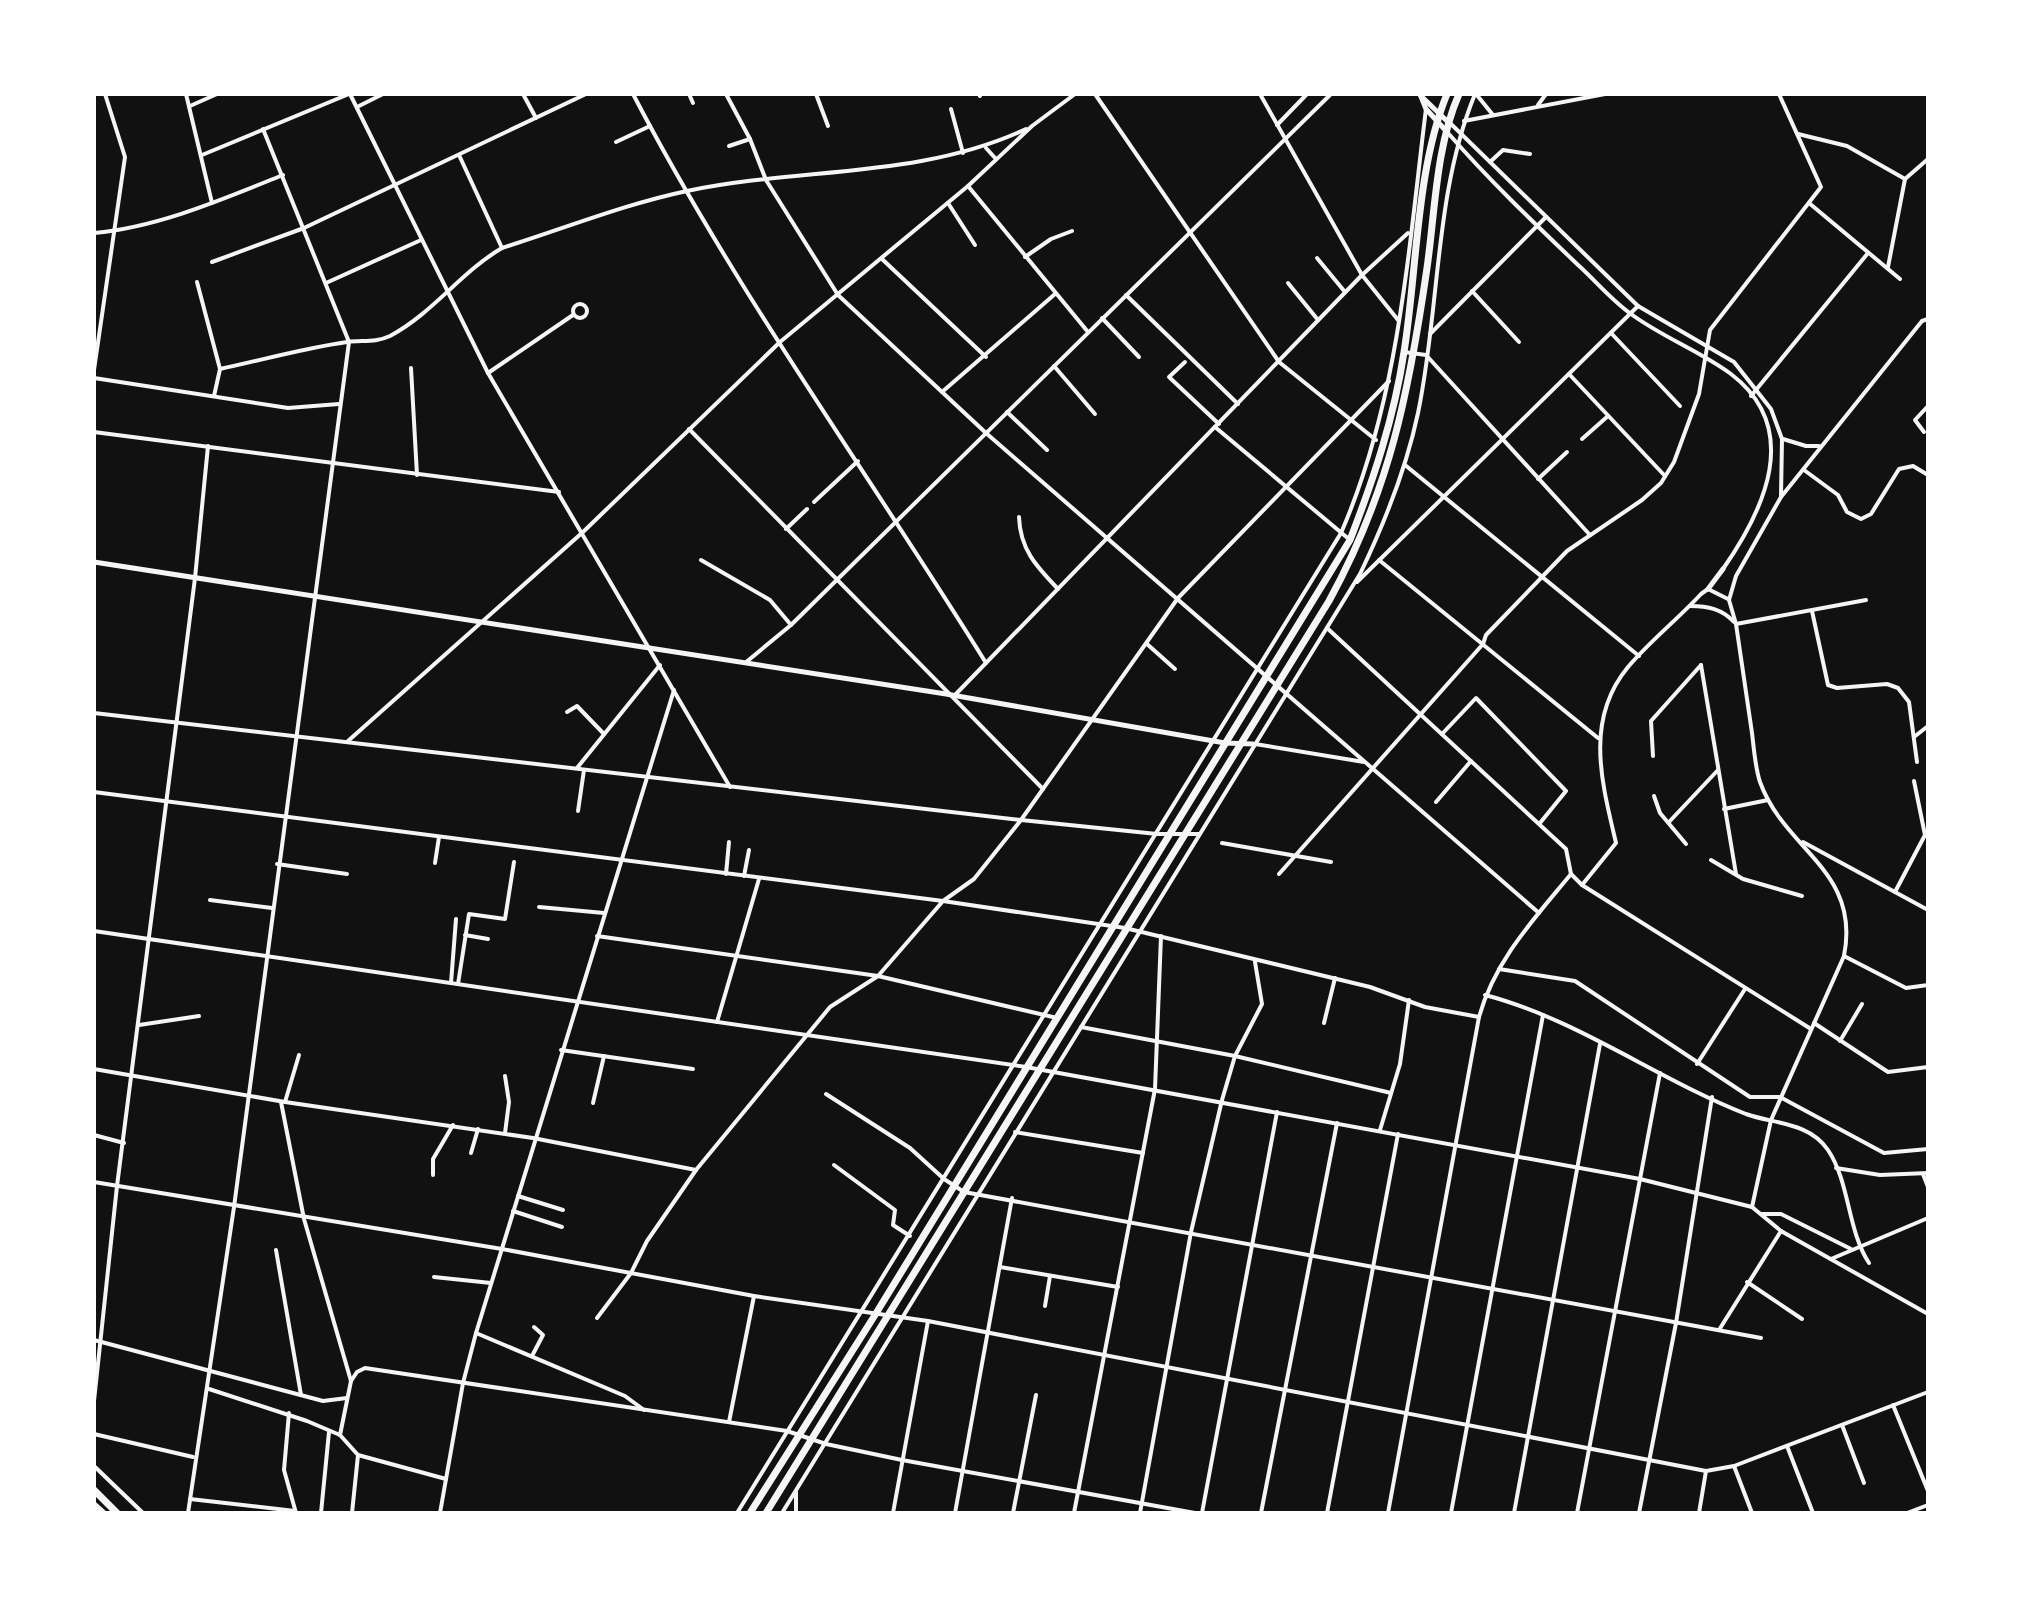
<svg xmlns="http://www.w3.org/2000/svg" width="2022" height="1607" viewBox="0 0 2022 1607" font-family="'Source Sans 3',sans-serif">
<rect width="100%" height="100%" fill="#111"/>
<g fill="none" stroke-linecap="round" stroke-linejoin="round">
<g stroke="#f5f5f5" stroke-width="4">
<path d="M186,94L212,203"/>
<path d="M350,94L488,373L730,787"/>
<path d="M523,94L536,118"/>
<path d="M633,94C736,292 869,474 986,663"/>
<path d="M689,94L693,103"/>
<path d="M726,94L750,139L766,180L838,295L986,433L1539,913"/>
<path d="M816,94L828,126"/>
<path d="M979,94L980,96"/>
<path d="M1095,94L1279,362L1376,440"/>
<path d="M1260,94L1362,275L1398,320"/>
<path d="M1476,94L1493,115"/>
<path d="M1538,105L1546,94"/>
<path d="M190,106L217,94"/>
<path d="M357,107L383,94"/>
<path d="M951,109L963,153"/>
<path d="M1464,121L1605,94"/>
<path d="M1451,124L1638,306L1734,362L1771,409L1782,439L1781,495"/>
<path d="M1277,125L1307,94"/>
<path d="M1448,133C1488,179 1533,222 1577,264C1595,280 1611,300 1631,314C1662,337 1700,351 1731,374C1803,429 1764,510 1723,569"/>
<path d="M1798,134L1847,146L1905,179"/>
<path d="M616,142L650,126"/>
<path d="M729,146L750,139"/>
<path d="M986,148L996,159"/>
<path d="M202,155L349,94"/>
<path d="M459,155L502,248"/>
<path d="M1490,162L1503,150L1530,154"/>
<path d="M1905,179L1928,159"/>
<path d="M968,186L1088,332"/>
<path d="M948,203L975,245"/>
<path d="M1809,203L1900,279"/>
<path d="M94,233C159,227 223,199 283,175"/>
<path d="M1025,257L1051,239L1072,231"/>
<path d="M1317,258L1345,292"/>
<path d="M882,259L986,357"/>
<path d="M212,262L304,228L586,94"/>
<path d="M1888,267L1905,179"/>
<path d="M197,282L220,369L214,396"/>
<path d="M326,283L421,240"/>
<path d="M1288,283L1318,320"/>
<path d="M1472,291L1519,342"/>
<path d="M1126,295L1238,404"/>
<circle cx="580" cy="311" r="7"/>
<path d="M1102,318L1139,357"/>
<path d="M1611,333L1680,406"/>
<path d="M1430,334L1546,217"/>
<path d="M1404,352L1426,355L1590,535"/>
<path d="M1185,362L1169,377L1219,424"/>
<path d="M1054,366L1095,414"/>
<path d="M411,368L417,475"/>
<path d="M220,369C262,360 305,348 347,342C363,340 375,343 390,336C433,313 461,272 502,248C563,229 625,204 687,191C801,167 919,179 1026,129"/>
<path d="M94,370L125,157L105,94"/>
<path d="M488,373L573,315"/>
<path d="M1569,374L1665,476"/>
<path d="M94,378L288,408L339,404"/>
<path d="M942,392L1055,294"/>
<path d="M1751,396L1868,253"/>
<path d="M1007,412L1047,450"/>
<path d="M1215,427L1350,540"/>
<path d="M689,429L1043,789"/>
<path d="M94,432L559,492"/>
<path d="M1924,432L1915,420L1928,406"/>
<path d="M1582,439L1608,416"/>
<path d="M1783,439L1806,446H1819"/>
<path d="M1405,465L1639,656"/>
<path d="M1804,470L1838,495L1847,512L1861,519L1871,514L1899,469L1913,466L1928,475"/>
<path d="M1538,479L1567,452"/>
<path d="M814,502L858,461"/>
<path d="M1019,517C1020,549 1036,566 1058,589"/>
<path d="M786,529L807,509"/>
<path d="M701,560L770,600L791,625"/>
<path d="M1379,560L1598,738"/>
<path d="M1357,582L1638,306"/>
<path d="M1690,606C1708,606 1722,609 1734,622"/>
<path d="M1812,611L1828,685L1837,688L1887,684L1898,688L1909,702L1917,762"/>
<path d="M1736,624L1866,600"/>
<path d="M1327,628L1566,849L1571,874"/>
<path d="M1147,644L1175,669"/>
<path d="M745,663L791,625L1331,94"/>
<path d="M1701,665L1736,874"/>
<path d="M955,695L1362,275L1408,233"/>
<path d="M567,712L577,706L603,733"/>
<path d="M94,713L1021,820L1157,834H1199"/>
<path d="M1442,734L1476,698L1566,791L1540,823"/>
<path d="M1914,737L1928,726"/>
<path d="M348,741L583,532L780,342L968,186L1032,126L1075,94"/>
<path d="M1255,744L1364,762"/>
<path d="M1653,756L1651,721L1701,665"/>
<path d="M577,768L660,665"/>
<path d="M94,792L943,901L1125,928L1370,987L1425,1007L1479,1017"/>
<path d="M1654,796L1660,813L1686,844"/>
<path d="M1436,802L1471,761"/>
<path d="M1724,809L1768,800"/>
<path d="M578,811L584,770"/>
<path d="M1669,822L1718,770"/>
<path d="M1803,842L1928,910"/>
<path d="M1222,843L1331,862"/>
<path d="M1711,860L1743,879L1802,896"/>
<path d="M435,863L439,837"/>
<path d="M277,864L347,874"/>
<path d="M726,874L729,842"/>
<path d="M1279,874L1483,644L1486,635L1567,551L1642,500L1661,483L1674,462L1699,394L1710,330L1821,187L1779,94"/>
<path d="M1571,874L1582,885L1811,1029"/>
<path d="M744,876L749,850"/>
<path d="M1582,885L1616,843C1602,783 1584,720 1628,667C1650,641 1678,619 1701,594L1708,589L1728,599"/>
<path d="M1895,892L1925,835L1914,781"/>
<path d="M210,900L272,908"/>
<path d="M539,907L604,913"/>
<path d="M94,931L1026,1067L1640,1179L1752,1207L1781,1231L1928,1314"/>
<path d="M465,935L488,939"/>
<path d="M597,936L878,976L1057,1018"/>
<path d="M1844,956L1906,988L1928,985"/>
<path d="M1499,969L1575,981L1750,1097H1780L1884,1153L1928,1149"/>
<path d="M451,983L456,919"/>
<path d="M458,984L469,914L505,919L514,862"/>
<path d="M1485,995C1577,1019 1657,1079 1746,1114C1774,1124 1809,1122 1828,1150C1850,1183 1847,1229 1869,1263"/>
<path d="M717,1022L759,879"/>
<path d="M1324,1023L1335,978"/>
<path d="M1814,1023L1888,1072L1928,1067"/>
<path d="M139,1025L199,1016"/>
<path d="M1081,1027L1235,1056L1391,1093"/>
<path d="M1840,1041L1862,1004"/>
<path d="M561,1050L693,1069"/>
<path d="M1697,1064L1745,989"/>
<path d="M94,1069L285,1102L533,1138L696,1170"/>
<path d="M505,1076L509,1102L505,1133"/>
<path d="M826,1094L910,1148L944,1179L964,1192L1761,1338"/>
<path d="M281,1102L304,1219L351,1381L340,1435"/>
<path d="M285,1102L299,1055"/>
<path d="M593,1103L604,1056"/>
<path d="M1380,1130L1400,1064L1409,1000"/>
<path d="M1015,1132L1143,1153"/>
<path d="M94,1135L124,1143"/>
<path d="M471,1153L478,1129"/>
<path d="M834,1165L895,1210L893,1225L910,1236"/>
<path d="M1836,1168L1880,1175L1928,1173"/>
<path d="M1923,1174L1928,1187"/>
<path d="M433,1175V1159L453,1125"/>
<path d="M94,1182L502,1249L754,1296L928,1321L1706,1471L1734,1466L1928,1392"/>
<path d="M518,1196L563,1210"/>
<path d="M1752,1207L1771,1120L1844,956C1861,870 1785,851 1760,782C1755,767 1754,749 1752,733C1747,697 1741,660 1736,624L1729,600L1736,576L1781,497L1922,321L1928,319"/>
<path d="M513,1211L562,1227"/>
<path d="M1762,1214H1781L1851,1249"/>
<path d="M276,1250L301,1395"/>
<path d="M1831,1259L1928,1218"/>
<path d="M1000,1267L1118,1287"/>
<path d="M434,1277L491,1283"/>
<path d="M1747,1282L1802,1319"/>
<path d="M1045,1306L1050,1276"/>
<path d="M597,1318L631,1273L647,1241L696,1170L830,1007L878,976L943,901L974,879L1021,820L1178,598L1389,381"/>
<path d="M1719,1330L1781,1231"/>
<path d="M476,1333L625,1396L644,1410"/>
<path d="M94,1340L323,1401L347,1398"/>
<path d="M532,1356L543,1335L534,1327"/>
<path d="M351,1381L357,1372L365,1368L787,1431L826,1444L902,1460L1195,1513"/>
<path d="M209,1389L307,1421L340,1435L358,1455L446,1479"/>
<path d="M94,1401L117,1186L195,578L208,446"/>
<path d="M1893,1405L1928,1491"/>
<path d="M289,1413L284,1470L296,1513"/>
<path d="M729,1422L754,1296"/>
<path d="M1842,1425L1864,1483"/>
<path d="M94,1434L193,1457"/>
<path d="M1787,1446L1813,1513"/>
<path d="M94,1466L143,1513"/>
<path d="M1734,1466L1752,1513"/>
<path d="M796,1492V1513"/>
<path d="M190,1499L295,1511"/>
<path d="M188,1513L234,1207L349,342L263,129"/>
<path d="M321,1513L329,1432"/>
<path d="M352,1513L358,1455"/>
<path d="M440,1513L463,1383L476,1333L674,690"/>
<path d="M737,1513L1341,533C1399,400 1408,252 1426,109"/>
<path d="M782,1513L1360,574C1385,522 1406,470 1418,413C1440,308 1434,194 1475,94"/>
<path d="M893,1513L928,1321"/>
<path d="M955,1513L1012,1198"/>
<path d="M1013,1513L1036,1395"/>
<path d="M1074,1513L1155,1089L1161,936"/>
<path d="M1140,1513L1191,1232L1222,1100L1235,1056L1262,1004L1255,962"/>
<path d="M1202,1513L1277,1112"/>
<path d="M1261,1513L1337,1123"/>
<path d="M1327,1513L1398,1134"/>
<path d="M1388,1513L1479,1017C1495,960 1534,919 1571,874"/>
<path d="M1451,1513L1543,1015"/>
<path d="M1514,1513L1600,1044"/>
<path d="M1577,1513L1660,1073"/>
<path d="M1639,1513L1676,1323L1712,1097"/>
<path d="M1699,1513L1706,1471"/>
<path d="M1907,1513L1928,1505"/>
</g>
<g stroke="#f5f5f5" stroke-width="5">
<path d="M1420,94L1426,109L1447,132"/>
<path d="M1420,95L1450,124"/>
<path d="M94,562L946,694L1225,743L1253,744"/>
<path d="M1708,589L1723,569"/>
</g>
<g stroke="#f5f5f5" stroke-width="7">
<path d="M94,1490L117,1513"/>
<path d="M94,1505L103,1513"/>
<path d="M750,1513L875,1315L1350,540C1374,478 1394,418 1404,352C1417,272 1416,169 1447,94"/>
<path d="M766,1513L1329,601C1390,490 1409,392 1427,268C1435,212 1436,146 1459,94"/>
</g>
</g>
<rect width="2022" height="1607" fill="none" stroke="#ffffff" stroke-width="192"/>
</svg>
